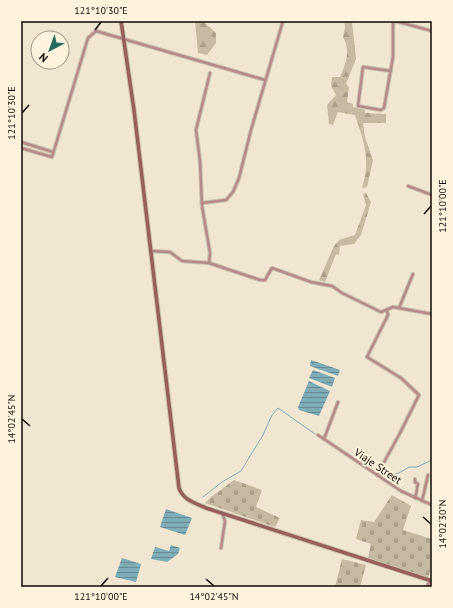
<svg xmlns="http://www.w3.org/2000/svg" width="453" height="608" viewBox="0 0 453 608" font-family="'PT Sans',sans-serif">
<defs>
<pattern id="forest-firs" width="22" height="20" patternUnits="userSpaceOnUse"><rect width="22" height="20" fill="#c6baa3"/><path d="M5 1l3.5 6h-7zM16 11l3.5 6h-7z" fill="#a99f8b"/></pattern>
<pattern id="cemetery-stones" width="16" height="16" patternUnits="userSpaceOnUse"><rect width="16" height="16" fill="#c6baa3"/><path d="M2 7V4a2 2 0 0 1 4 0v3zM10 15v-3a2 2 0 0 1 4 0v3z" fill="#a99f8b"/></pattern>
<pattern id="water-rules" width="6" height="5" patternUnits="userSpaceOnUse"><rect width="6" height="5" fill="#7fadb7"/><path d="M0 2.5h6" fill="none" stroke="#668b93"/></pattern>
</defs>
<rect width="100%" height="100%" fill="#f1e6d1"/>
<g fill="url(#forest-firs)">
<path d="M195,21H206L205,23L216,33V43L207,55L198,53Z"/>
<path d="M344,21H352L356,59L346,84L349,87L347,102L353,104V107L365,110V113L386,114V123H363L365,137L373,160L367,187L362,188C371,160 364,142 355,115L338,112L333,125L329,124L327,105L336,95L331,86L332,77H340C346,63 351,52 343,37L345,27Z"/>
<path d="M366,193L371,202L361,235L354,244L340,246L339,255L336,254L325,282L319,280L334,246L339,240L355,235L366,205L363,194Z"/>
</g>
<g fill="url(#cemetery-stones)">
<path d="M234,480L262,490L256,507L280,518L275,527L205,503L211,497Z"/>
<path d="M392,495L411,506L403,530L432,539V565L428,578L368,558L371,544L356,539L361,520L374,522Z"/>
<path d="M342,559L366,565L360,587H335Z"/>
</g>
<g fill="url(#water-rules)">
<path d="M311,360L340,370L338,376L310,366Z"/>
<path d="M313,370L335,378L332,387L309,378Z"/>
<path d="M309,381L330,391L319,416L299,410L298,407Z"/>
<path d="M166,509L192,518L185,535L160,527Z"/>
<path d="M171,545L180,548L178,554L167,562L151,559L155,547L169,551Z"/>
<path d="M122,558L141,564L136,582L115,577Z"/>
</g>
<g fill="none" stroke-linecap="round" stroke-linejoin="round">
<g stroke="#7fadb7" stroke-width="1">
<path d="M383,477L399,473L409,467H417L432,460"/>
<path d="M203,497L222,482L241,471L263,435L272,415L278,408L315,434"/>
</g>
<defs>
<g id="street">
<path d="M395,21L432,31"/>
<path d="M391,71L363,67L358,106L381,110L384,108L393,57V21"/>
<path d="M21,142L53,152"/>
<path d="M21,148L52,157L88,38L96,31L265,80"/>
<path d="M408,186L432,195"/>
<path d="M202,203L226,200L233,192L239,178L251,130L283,21"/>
<path d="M151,251L170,252L182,261L209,263L260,280H265L272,268L311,282L332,286L342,293L381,312L393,307L432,314"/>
<path d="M209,263L210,253L202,206L200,161L196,130L210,73"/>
<path d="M399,308L413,274"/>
<path d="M318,435L401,491L432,505"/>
<path d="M324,439L338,402"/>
<path d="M377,475L400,433L419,395L401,378L367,357L388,315L387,311"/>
<path d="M415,479V482L418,484L417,488"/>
<path d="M415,498L417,490"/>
<path d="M422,501L428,475"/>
<path d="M221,548L225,521L222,513"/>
<path d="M427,587L430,580"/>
</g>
<path id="secondary" d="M121,21L134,110L179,488C183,500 195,503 206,508L432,581"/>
</defs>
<use href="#street" stroke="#cdc3b0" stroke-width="4.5"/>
<use href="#secondary" stroke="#cdc3b0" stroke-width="5.5"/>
<use href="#street" stroke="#b48b87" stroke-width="2.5"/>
<use href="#secondary" stroke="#975f5a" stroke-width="3.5"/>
</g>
<path fill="none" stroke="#0f0b05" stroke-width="1.5" d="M95,30L101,22M22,113L29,105M424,214L431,206M22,419L30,426M423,517L431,524M206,579L214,586M101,586L108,578"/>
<g text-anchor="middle" stroke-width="4" stroke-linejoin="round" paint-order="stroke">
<g font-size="11" fill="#0f0b05" stroke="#fff3de">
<text transform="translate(378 466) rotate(34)" y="4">Viaje Street</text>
</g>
</g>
<rect width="453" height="608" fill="none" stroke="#fff3de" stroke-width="44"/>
<g transform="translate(50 50) rotate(221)"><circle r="19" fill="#fff3de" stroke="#9f9687"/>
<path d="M0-3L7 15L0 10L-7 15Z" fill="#266b5f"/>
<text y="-6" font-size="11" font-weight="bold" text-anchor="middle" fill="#0f0b05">N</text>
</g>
<rect x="22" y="22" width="409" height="564" fill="none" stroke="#0f0b05" stroke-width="1.5"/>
<g font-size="10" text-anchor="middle" fill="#0f0b05">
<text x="101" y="14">121°10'30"E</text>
<text transform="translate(11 113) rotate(-90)" y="4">121°10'30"E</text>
<text transform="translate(442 206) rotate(-90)" y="4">121°10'00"E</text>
<text transform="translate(11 419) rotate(-90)" y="4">14°02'45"N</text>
<text transform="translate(442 524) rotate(-90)" y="4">14°02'30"N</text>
<text x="101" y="600">121°10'00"E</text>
<text x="214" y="600">14°02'45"N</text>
</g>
</svg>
